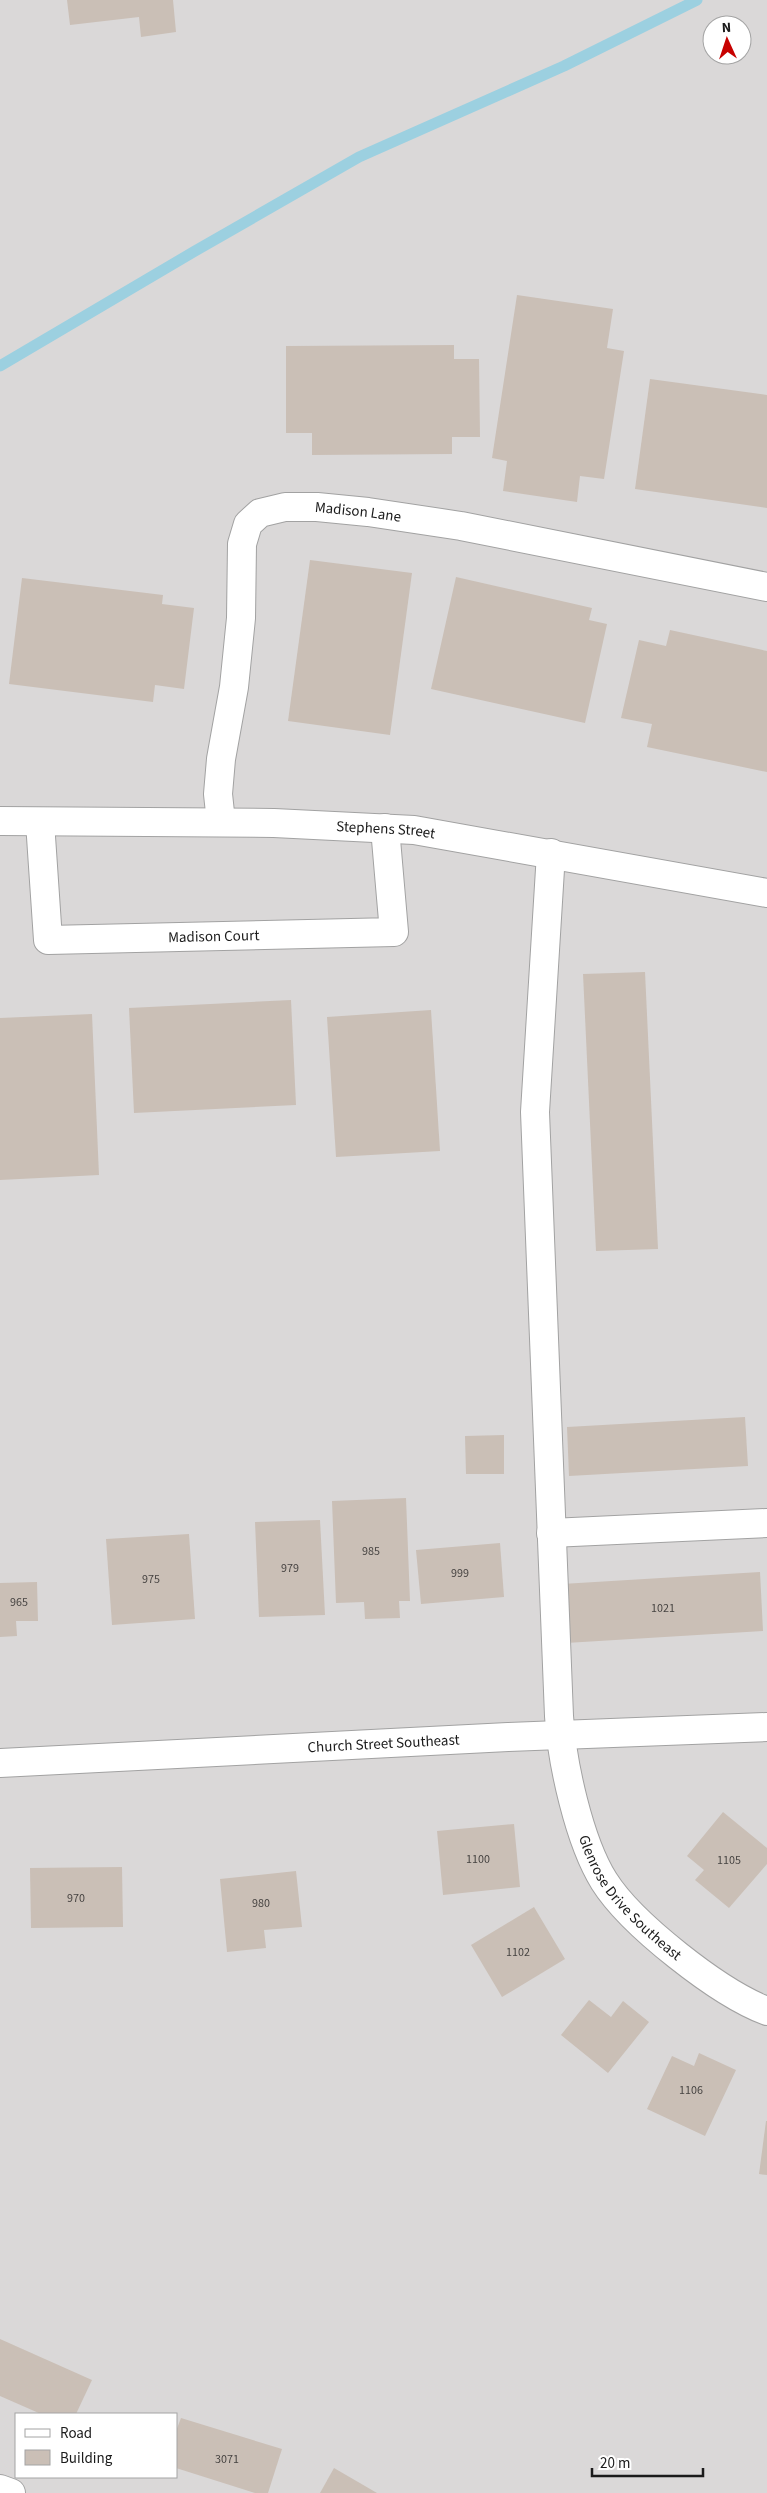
<svg xmlns="http://www.w3.org/2000/svg" width="767" height="2493" viewBox="0 0 767 2493" font-family="'Source Sans 3',sans-serif">
<rect width="100%" height="100%" fill="#eee9e0"/>
<path fill="#dad8d8" fill-rule="evenodd" d="M0,0H767V2493H0ZM712,25H742V55H712ZM16,2414H176V2477H16Z"/>
<g fill="none" stroke-linecap="round" stroke-linejoin="round">
<path stroke="#9cd0e0" stroke-width="11" d="M0,366L195,251L359,157L564,66L697,0"/>
</g>
<g fill="#cabfb6">
<path d="M67,0H173L176,32L141,37L139,17L70,25Z"/>
<path d="M517,295L613,309L607,348L624,351L604,479L580,476L577,502L503,491L507,461L492,458Z"/>
<path d="M454,345V359H479L480,437H452V454L312,455V433H286V346Z"/>
<path d="M650,379L767,395V508L635,489Z"/>
<path d="M310,560L412,573L390,735L288,721Z"/>
<path d="M456,577L592,608L589,620L607,624L585,723L431,689Z"/>
<path d="M22,578L163,595L162,604L194,608L184,689L155,685L153,702L9,684Z"/>
<path d="M670,630L767,651V772L647,747L652,724L621,718L639,640L666,646Z"/>
<path d="M645,972L658,1249L596,1251L583,974Z"/>
<path d="M291,1000L296,1105L134,1113L129,1008Z"/>
<path d="M431,1010L440,1151L336,1157L327,1017Z"/>
<path d="M92,1014L99,1175L0,1180V1018Z"/>
<path d="M745,1417L748,1466L569,1476L567,1427Z"/>
<path d="M504,1435V1474H466L465,1436Z"/>
<path d="M406,1498L410,1601H399L400,1618L365,1619L364,1602L336,1603L332,1501Z"/>
<path d="M320,1520L325,1615L259,1617L255,1522Z"/>
<path d="M189,1534L195,1619L112,1625L106,1539Z"/>
<path d="M500,1543L504,1597L421,1604L416,1550Z"/>
<path d="M760,1572L763,1631L566,1643L562,1584Z"/>
<path d="M37,1582L38,1621H16L17,1636L0,1637V1583Z"/>
<path d="M723,1812L767,1848V1864L729,1908L695,1880L704,1870L687,1856Z"/>
<path d="M514,1824L520,1887L443,1895L437,1831Z"/>
<path d="M122,1867L123,1927L31,1928L30,1868Z"/>
<path d="M296,1871L302,1927L264,1930L266,1948L227,1952L220,1879Z"/>
<path d="M534,1907L565,1959L502,1997L471,1945Z"/>
<path d="M589,2000L611,2017L623,2001L649,2022L608,2073L561,2035Z"/>
<path d="M699,2053L736,2070L705,2136L647,2109L672,2056L694,2066Z"/>
<path d="M766,2121H767V2175L759,2174Z"/>
<path d="M0,2339L92,2380L76,2414H41L0,2396Z"/>
<path d="M181,2418L282,2449L268,2493H255L176,2468V2431Z"/>
<path d="M334,2468L377,2493H320Z"/>
</g>
<g fill="none" stroke-linecap="round" stroke-linejoin="round">
<defs>
<g id="minor">
<path id="s1" d="M0,821L274,823L414,830L767,893"/>
<path id="s2" d="M40,822L48,940L394,932L385,828"/>
<path id="s3" d="M221,822L218,794L221,759L234,687L241,618L242,544L248,524L260,513L285,507H317L368,512L461,526L767,587"/>
<path id="s4" d="M551,853L535,1112L559,1716C562,1763 579,1841 604,1881C631,1924 719,1993 767,2011"/>
<path d="M551,1533L767,1523"/>
<path id="s5" d="M0,1763L508,1737L767,1727"/>
<path d="M0,2489L11,2493"/>
</g>
</defs>
<use href="#minor" stroke="#a2a2a2" stroke-width="30"/>
<use href="#minor" stroke="#fff" stroke-width="28"/>
</g>
<g text-anchor="middle" stroke-width="4" stroke-linejoin="round" paint-order="stroke">
<g font-size="12" fill="#474442">
<text x="371" y="1555">985</text>
<text x="290" y="1572">979</text>
<text x="460" y="1577">999</text>
<text x="151" y="1583">975</text>
<text x="19" y="1606">965</text>
<text x="663" y="1612">1021</text>
<text x="478" y="1863">1100</text>
<text x="729" y="1864">1105</text>
<text x="76" y="1902">970</text>
<text x="261" y="1907">980</text>
<text x="518" y="1956">1102</text>
<text x="691" y="2094">1106</text>
<text x="227" y="2463">3071</text>
</g>
<g font-size="15" fill="#1b1b1b" stroke="#fff">
<text dy="5" stroke="none"><textPath href="#s3" startOffset="416">Madison Lane</textPath></text>
<text dy="5" stroke="none"><textPath href="#s1" startOffset="386">Stephens Street</textPath></text>
<text dy="5" stroke="none"><textPath href="#s2" startOffset="284">Madison Court</textPath></text>
<text dy="5" stroke="none"><textPath href="#s5" startOffset="384">Church Street Southeast</textPath></text>
<text dy="5" stroke="none"><textPath href="#s4" startOffset="1065">Glenrose Drive Southeast</textPath></text>
</g>
</g>
<rect x="15" y="2413" width="162" height="65" fill="#ffffff" stroke="#a4a4a4"/>
<rect x="25" y="2429" width="25" height="8" fill="#ffffff" stroke="#a4a4a4"/>
<text x="60" y="2438" font-size="15" fill="#1b1b1b">Road</text>
<rect x="25" y="2450" width="25" height="15" fill="#cabfb6" stroke="#a4a4a4"/>
<text x="60" y="2463" font-size="15" fill="#1b1b1b">Building</text>
<g transform="translate(727 40) rotate(357)"><circle r="24" fill="#ffffff" stroke="#a4a4a4"/>
<path d="M0-4L9 19L0 12L-9 19Z" fill="#c70100"/>
<text y="-8" font-size="14" font-weight="bold" text-anchor="middle" fill="#1b1b1b">N</text>
</g>
<path d="M592 2468v8h111v-8" fill="none" stroke="#1b1b1b" stroke-width="2.5"/>
<text x="600" y="2468" font-size="15" fill="#1b1b1b" stroke="#ffffff" stroke-width="4" paint-order="stroke">20 m</text>
</svg>
